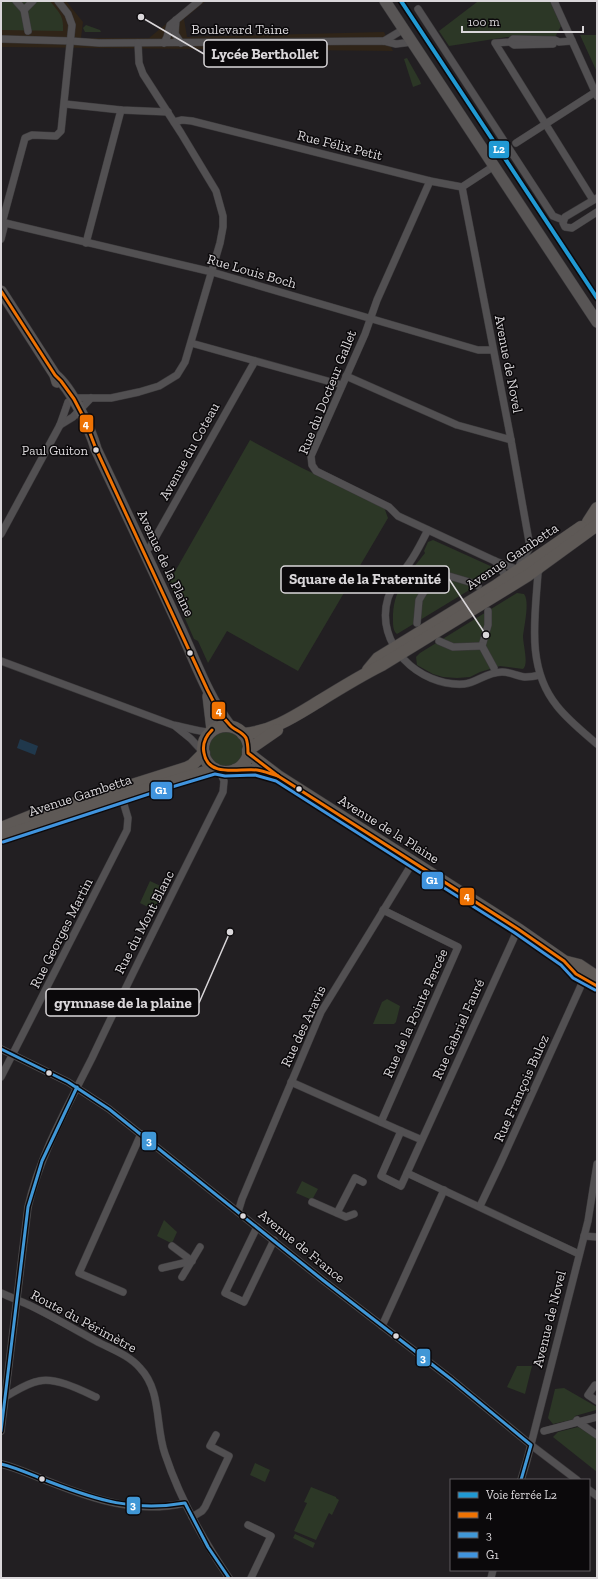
<svg xmlns="http://www.w3.org/2000/svg" width="598" height="1579" viewBox="0 0 598 1579" font-family="'Zilla Slab',serif">
<rect width="100%" height="100%" fill="#221f22"/>
<path fill="#2f2418" d="M1,1H66L83,22L81,38H149L194,1H206L184,19L187,37L384,32L393,51L1,47Z"/>
<g fill="#2c3726">
<path d="M1,1H50C59,13 64,15 63,31L1,30Z"/>
<path d="M486,1H550L561,26L555,37H507L449,46L439,31L477,2Z"/>
<path d="M86,25L100,30L101,32H85L83,28Z"/>
<path d="M580,35H597V73V72Z"/>
<path d="M407,58L420,81L421,84L413,87L404,59Z"/>
<path d="M250,440L302,468L384,507L388,518L298,671L227,631L208,663L198,641L194,639L169,582Z"/>
<path d="M433,540L497,569L499,572L397,634C393,631 393,625 393,620C392,590 408,575 425,553L424,551L428,542Z"/>
<path d="M517,593L524,594C530,601 524,626 523,636C523,645 529,664 523,669L500,666L480,672L470,677L457,678L443,677L433,674L417,665L416,657L420,653Z"/>
<circle cx="226" cy="749" r="17"/>
<path d="M150,881L165,888L154,910L140,903Z"/>
<path d="M387,999L400,1006L396,1022L394,1024H373L382,1002Z"/>
<path d="M302,1181L318,1189L312,1200L296,1193Z"/>
<path d="M164,1220L177,1232L173,1241L171,1243L157,1236Z"/>
<path d="M517,1366H532L525,1394L507,1387Z"/>
<path d="M564,1388L597,1407L596,1410L575,1416V1419L553,1424L548,1418L555,1389Z"/>
<path d="M578,1427L597,1438V1472L553,1437L558,1432Z"/>
<path d="M255,1463L270,1470L265,1482L250,1475Z"/>
<path d="M311,1487L336,1497V1498L339,1500L332,1515L329,1513L316,1540L294,1531L307,1503L304,1502Z"/>
<path d="M295,1534L315,1543L313,1548L293,1538Z"/>
</g>
<path fill="#20384c" d="M20,739L38,746L35,755L17,748Z"/>
<g fill="none" stroke-linecap="round" stroke-linejoin="round">
<defs>
<g id="street">
<path d="M16,1L24,10L33,1"/>
<path d="M554,1L597,96"/>
<path d="M418,9L553,216L563,220"/>
<path d="M24,10L28,31"/>
<path d="M176,20L175,34L181,43"/>
<path d="M1,39L71,41L99,43L384,41L396,44L412,42"/>
<path d="M384,41L404,29"/>
<path d="M572,41L559,42L555,40L513,39L510,42L495,43L593,200"/>
<path d="M510,42L514,45L553,44"/>
<path d="M164,43L167,37L170,25L199,1"/>
<path d="M65,104L121,110L168,112"/>
<path d="M174,122L182,120L192,121L430,181L462,187L494,166"/>
<path d="M516,143L597,91"/>
<path d="M430,181L377,300L365,334L311,456L312,465L316,471L389,507L398,516L495,561L519,570L520,564L530,547L511,440L462,187"/>
<path d="M597,198L565,217L563,223L565,227L572,228L597,212"/>
<path d="M1,222L212,272L478,350H493"/>
<path d="M2,223L25,138L32,135L56,136L61,131L72,25L68,14L58,1"/>
<path d="M1,239L5,223"/>
<path d="M86,243L121,110"/>
<path d="M191,343L342,385"/>
<path d="M346,376L457,425L511,440"/>
<path d="M60,425L73,417L91,398"/>
<path d="M428,530C422,541 417,552 410,562C402,574 393,584 388,598C374,644 419,687 464,684C477,683 486,672 502,672C510,672 517,676 525,677C530,677 536,676 540,675"/>
<path d="M1,534L60,425L68,402L76,398H111L139,392L159,386L177,375L185,362L220,243L223,227V216L216,191L181,133L143,74L139,63L138,43"/>
<path d="M144,551L150,547L255,361"/>
<path d="M495,561L507,578"/>
<path d="M541,567L538,573C535,618 526,668 557,706C568,720 583,732 597,744"/>
<path d="M488,611V625L482,646L494,668"/>
<path d="M417,623L419,600L425,590L449,576L476,584L478,586"/>
<path d="M439,641L453,647L482,646"/>
<path d="M1,661L173,725C186,727 197,732 210,732"/>
<path d="M175,726L191,739L203,752"/>
<path d="M1,1049L68,1082L109,1109L324,1281L451,1379L531,1445L577,1480"/>
<path d="M1,1077L127,830L128,818L122,798"/>
<path d="M291,1082L401,1131"/>
<path d="M381,1122L458,947L383,910"/>
<path d="M422,1140L401,1131L381,1176L401,1186L518,929"/>
<path d="M407,1173L579,1254"/>
<path d="M312,1202L346,1217L354,1214"/>
<path d="M480,1206L501,1162L584,979"/>
<path d="M238,1212L242,1199L321,1012L413,862"/>
<path d="M337,1213L355,1178L363,1182"/>
<path d="M257,1227L225,1293L244,1302L274,1240"/>
<path d="M584,1236L597,1237"/>
<path d="M162,1268L192,1261L172,1246"/>
<path d="M182,1277L200,1247"/>
<path d="M123,1292L79,1273L141,1134"/>
<path d="M1,1293C10,1297 20,1301 29,1305C52,1316 74,1329 96,1341C111,1349 129,1355 140,1368C162,1391 155,1426 165,1454C180,1499 203,1540 229,1578"/>
<path d="M382,1326L444,1190"/>
<path d="M597,1386L595,1385L588,1395L597,1401"/>
<path d="M5,1397C16,1391 27,1383 39,1381C56,1377 81,1390 96,1397"/>
<path d="M577,1420L578,1422L597,1435"/>
<path d="M1,1431L28,1207C40,1154 68,1106 92,1058C134,969 179,880 223,792L224,781L220,771"/>
<path d="M544,1431L597,1417"/>
<path d="M1,1464C18,1468 34,1476 50,1482C95,1500 137,1514 185,1503"/>
<path d="M521,1480L527,1460L588,1221L597,1164"/>
<path d="M589,1490L597,1496"/>
<path d="M192,1517L202,1511L205,1507L229,1456L210,1446L216,1435"/>
<path d="M248,1525L271,1536L251,1578"/>
<path d="M491,1578L493,1570"/>
</g>
<g id="secondary">
<path d="M385,1L597,322"/>
<path d="M1,291L55,375L57,382"/>
<path d="M55,375C72,389 90,428 96,449C124,508 152,567 179,626C195,660 207,696 230,726"/>
<path d="M208,696L212,730"/>
</g>
<g id="primary">
<path d="M588,522L597,508"/>
<path d="M368,670L378,658L497,585L581,527"/>
<circle cx="226" cy="749" r="23"/>
<path d="M243,734C271,732 295,716 318,702C339,689 360,676 382,665L527,576L597,525"/>
<path d="M248,750L277,730"/>
<path d="M248,753L278,776L518,929L564,961L576,974L597,986"/>
<path d="M235,770H256L273,775"/>
<path d="M1,828L31,816L69,805L186,768L192,765L204,753"/>
<path d="M1,837L151,788L215,769"/>
<path d="M567,962L579,965L597,977"/>
</g>
</defs>
<use href="#street" stroke="#3c3a3c" stroke-width="8"/>
<use href="#secondary" stroke="#3c3a3c" stroke-width="12"/>
<use href="#primary" stroke="#3c3a3c" stroke-width="13"/>
<use href="#street" stroke="#525052" stroke-width="7"/>
<use href="#secondary" stroke="#585555" stroke-width="11"/>
<use href="#primary" stroke="#5e5956" stroke-width="12"/>
<defs>
<g id="bus-1">
<path d="M1,291L55,375L61,381L74,399L85,420L96,449L207,689C213,701 219,714 229,724C233,730 242,731 246,738C248,743 248,747 248,753L278,776L518,929L564,961L576,974L597,986"/>
<path d="M212,730C206,736 202,744 204,753C208,778 239,768 257,770C264,771 271,774 278,776"/>
</g>
<g id="bus-2">
<path d="M1,1049L68,1082L109,1109L324,1281L451,1379L531,1445L521,1480"/>
<path d="M1,1431L28,1207L42,1161L77,1087"/>
<path d="M1,1464C18,1468 34,1476 50,1482C97,1500 134,1512 185,1503L208,1547L229,1578"/>
</g>
<path id="bus-3" d="M3,842L152,793L215,774L225,776L255,775L276,781L515,933L561,965L573,978L595,990"/>
</defs>
<use href="#bus-1" stroke="#0b090b" stroke-width="6"/>
<use href="#bus-2" stroke="#0b090b" stroke-width="6"/>
<use href="#bus-3" stroke="#0b090b" stroke-width="6"/>
<use href="#bus-1" stroke="#ee7203" stroke-width="3"/>
<use href="#bus-2" stroke="#4097d6" stroke-width="3"/>
<use href="#bus-3" stroke="#4094de" stroke-width="3"/>
<defs>
<path id="rail-1" d="M401,1L597,298"/>
</defs>
<use href="#rail-1" stroke="#0b090b" stroke-width="7"/>
<use href="#rail-1" stroke="#2099d3" stroke-width="4"/>
</g>
<g fill="#dad7da" stroke="#0b090b" stroke-width="1.5">
<circle cx="96" cy="450" r="3.5"/>
<circle cx="190" cy="653" r="3.5"/>
<circle cx="299" cy="789" r="3.5"/>
<circle cx="49" cy="1073" r="3.5"/>
<circle cx="243" cy="1216" r="3.5"/>
<circle cx="396" cy="1336" r="3.5"/>
<circle cx="42" cy="1479" r="3.5"/>
</g>
<g text-anchor="middle" stroke-width="3" stroke-linejoin="round" paint-order="stroke">
<g font-size="13" fill="#dad7da" stroke="#0b090b" text-anchor="end">
<text x="88" y="455">Paul Guiton</text>
</g>
<g font-size="14" fill="#dad7da" stroke="#0b090b">
<text x="240" y="34">Boulevard Taine</text>
<text transform="translate(340 145) rotate(14)" y="5">Rue Félix Petit</text>
<text transform="translate(252 271) rotate(16)" y="5">Rue Louis Boch</text>
<text transform="translate(509 364) rotate(79)" y="5">Avenue de Novel</text>
<text transform="translate(327 392) rotate(-68)" y="5">Rue du Docteur Gallet</text>
<text transform="translate(189 451) rotate(-61)" y="5">Avenue du Coteau</text>
<text transform="translate(512 556) rotate(-34)" y="5">Avenue Gambetta</text>
<text transform="translate(166 563) rotate(65)" y="5">Avenue de la Plaine</text>
<text transform="translate(80 795) rotate(-18)" y="5">Avenue Gambetta</text>
<text transform="translate(389 829) rotate(32)" y="5">Avenue de la Plaine</text>
<text transform="translate(144 922) rotate(-63)" y="5">Rue du Mont Blanc</text>
<text transform="translate(61 933) rotate(-63)" y="5">Rue Georges Martin</text>
<text transform="translate(415 1013) rotate(-66)" y="5">Rue de la Pointe Percée</text>
<text transform="translate(303 1026) rotate(-65)" y="5">Rue des Aravis</text>
<text transform="translate(458 1029) rotate(-66)" y="5">Rue Gabriel Fauré</text>
<text transform="translate(521 1088) rotate(-66)" y="5">Rue François Buloz</text>
<text transform="translate(302 1246) rotate(39)" y="5">Avenue de France</text>
<text transform="translate(549 1319) rotate(-76)" y="5">Avenue de Novel</text>
<text transform="translate(84 1321) rotate(28)" y="5">Route du Périmètre</text>
</g>
</g>
<path fill="none" stroke="#dad7da" stroke-width="1.5" d="M141 17L204 54M486 635L449 579M230 932L199 1003"/>
<g fill="#dad7da" stroke="#0b090b" stroke-width="1.5">
<circle cx="141" cy="17" r="4"/>
<circle cx="486" cy="635" r="4"/>
<circle cx="230" cy="932" r="4"/>
</g>
<g fill="#0b090b" stroke="#dad7da" stroke-width="1.5">
<rect x="204" y="40" width="123" height="27" rx="4"/>
<rect x="281" y="566" width="168" height="27" rx="4"/>
<rect x="46" y="989" width="153" height="27" rx="4"/>
</g>
<g font-size="15" text-anchor="middle" font-weight="bold" fill="#dad7da">
<text x="265" y="59">Lycée Berthollet</text>
<text x="365" y="584">Square de la Fraternité</text>
<text x="123" y="1008">gymnase de la plaine</text>
</g>
<g stroke="#0b090b" stroke-width="1.5">
<rect x="488" y="140" width="22" height="19" rx="4" fill="#2099d3"/>
<rect x="79" y="414" width="15" height="19" rx="4" fill="#ee7203"/>
<rect x="211" y="701" width="15" height="19" rx="4" fill="#ee7203"/>
<rect x="150" y="781" width="23" height="19" rx="4" fill="#4094de"/>
<rect x="421" y="871" width="23" height="19" rx="4" fill="#4094de"/>
<rect x="459" y="887" width="16" height="19" rx="4" fill="#ee7203"/>
<rect x="141" y="1131" width="16" height="20" rx="4" fill="#4097d6"/>
<rect x="416" y="1348" width="15" height="19" rx="4" fill="#4097d6"/>
<rect x="126" y="1496" width="15" height="19" rx="4" fill="#4097d6"/>
</g>
<g font-size="11" text-anchor="middle" font-weight="bold" fill="#fff">
<text x="499" y="153">L2</text>
<text x="86" y="428">4</text>
<text x="219" y="715">4</text>
<text x="161" y="794">G1</text>
<text x="432" y="884">G1</text>
<text x="467" y="900">4</text>
<text x="149" y="1145">3</text>
<text x="423" y="1362">3</text>
<text x="133" y="1509">3</text>
</g>
<rect width="598" height="1579" fill="none" stroke="#dad7da" stroke-width="4"/>
<rect x="450" y="1479" width="140" height="92" fill="#0b090b" stroke="#5e5b5e"/>
<rect x="458" y="1492" width="20" height="6" fill="#2099d3" stroke="#5e5b5e"/>
<text x="486" y="1499" font-size="12" fill="#dad7da">Voie ferrée L2</text>
<rect x="458" y="1512" width="20" height="6" fill="#ee7203" stroke="#5e5b5e"/>
<text x="486" y="1519" font-size="12" fill="#dad7da">4</text>
<rect x="458" y="1532" width="20" height="6" fill="#4097d6" stroke="#5e5b5e"/>
<text x="486" y="1539" font-size="12" fill="#dad7da">3</text>
<rect x="458" y="1552" width="20" height="6" fill="#4094de" stroke="#5e5b5e"/>
<text x="486" y="1559" font-size="12" fill="#dad7da">G1</text>
<path d="M462 26v6h121v-6" fill="none" stroke="#dad7da" stroke-width="2"/>
<text x="468" y="26" font-size="12" fill="#dad7da" stroke="#0b090b" stroke-width="3" paint-order="stroke">100 m</text>
</svg>
